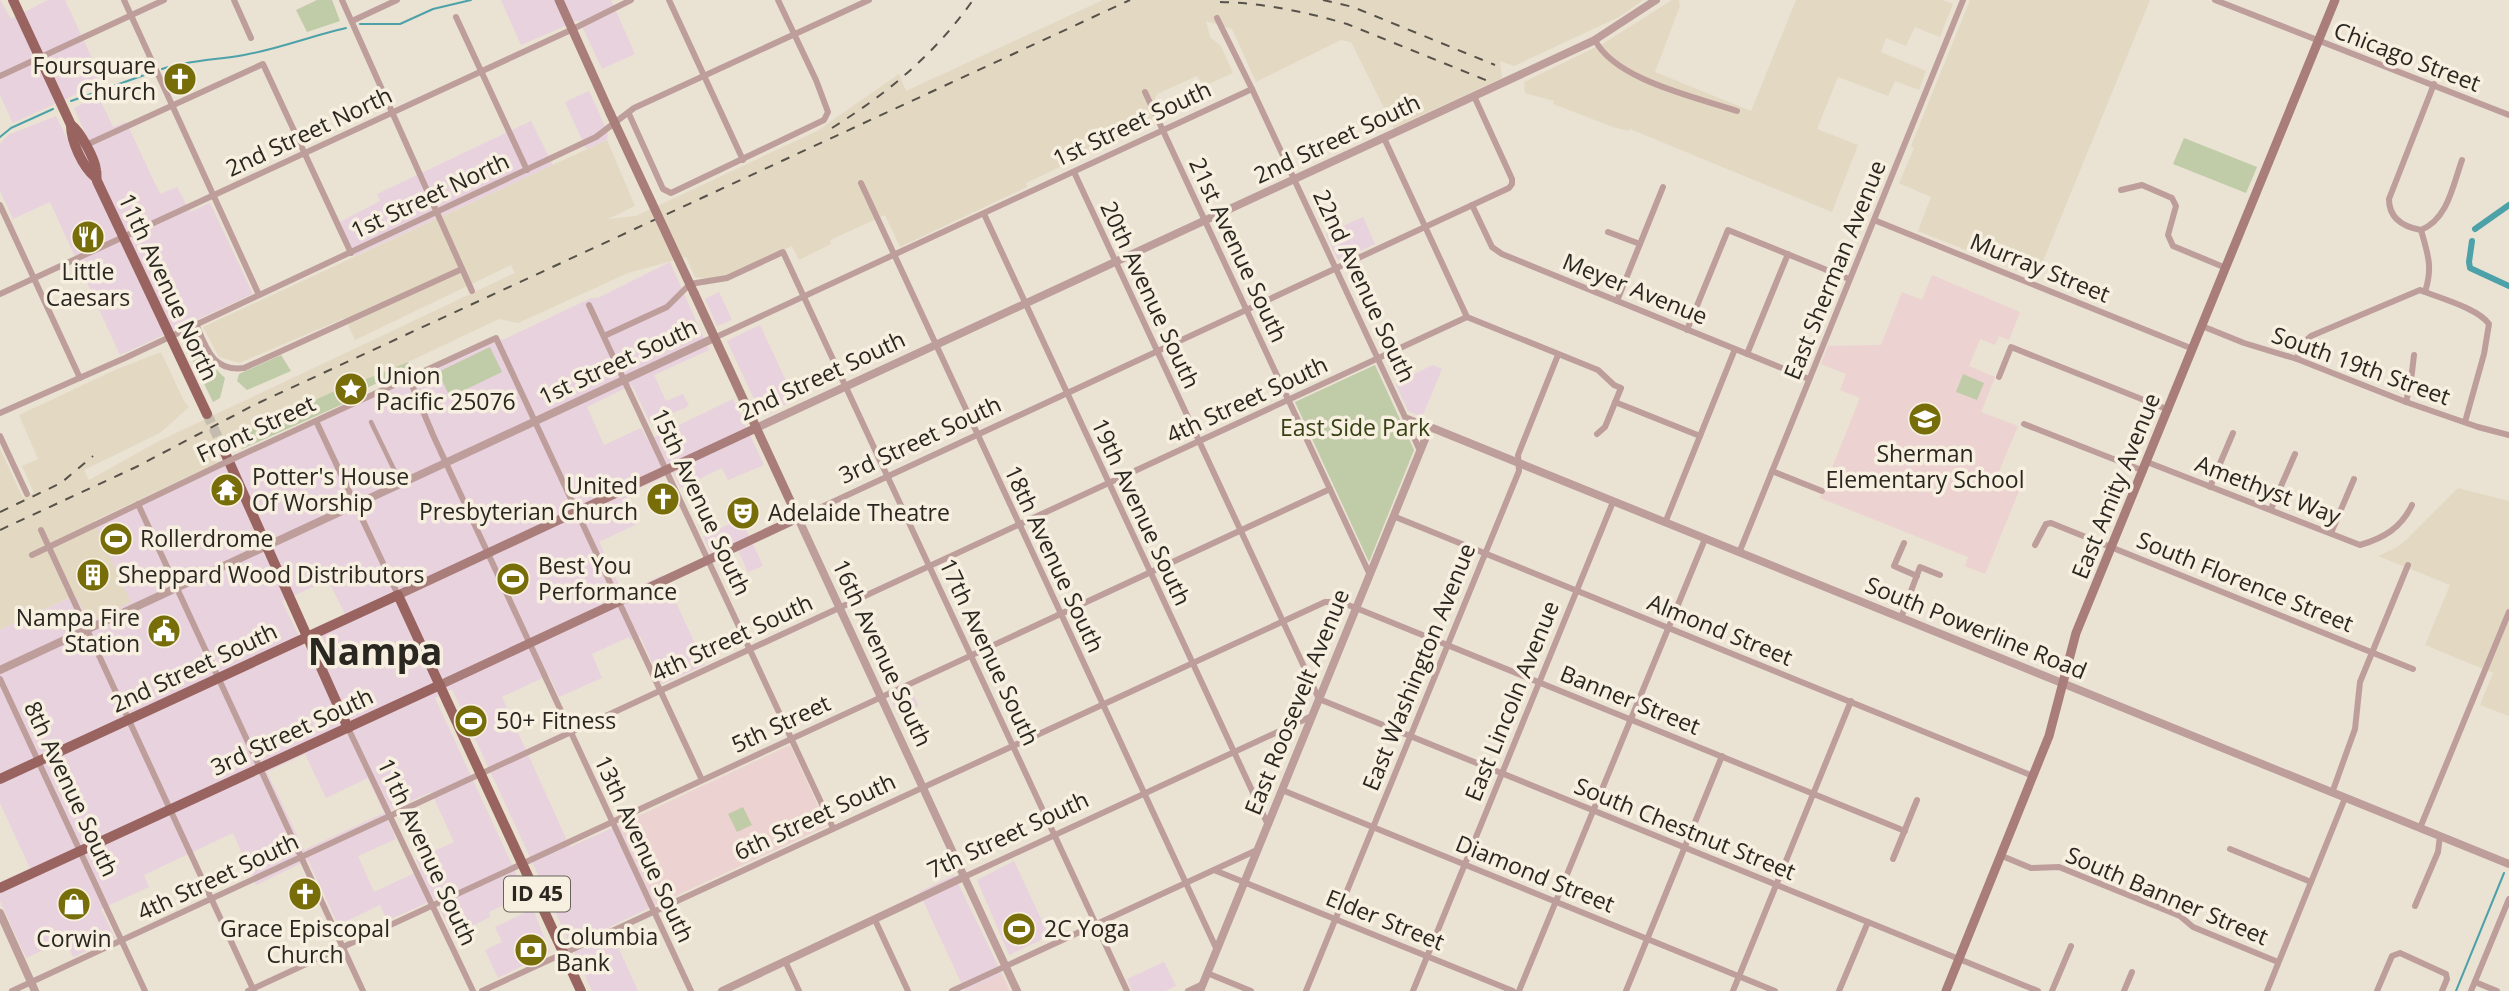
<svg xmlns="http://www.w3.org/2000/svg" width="2509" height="991" viewBox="0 0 2509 991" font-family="'Open Sans',sans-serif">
<rect width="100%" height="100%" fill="#eae2d3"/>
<g fill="#e8d2de" fill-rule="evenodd">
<path d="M0,0L11,19L48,0H65L103,82L13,123L0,95Z"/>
<path d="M501,0H611L635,54L602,69L579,20L521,45Z"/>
<path d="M589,91L608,133L607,140L586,149L565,102Z"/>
<path d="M98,96L113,127L126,122L160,194L177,187L190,212L210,203L253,294L120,355L50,202L13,219L0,191V144L8,135L56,116L71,147L88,139L74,108Z"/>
<path d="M531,121L553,165L355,256L340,222L380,201L377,194Z"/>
<path d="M1363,217L1375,244L1338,261L1326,234Z"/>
<path d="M670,262L709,350L654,375L666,401L683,394L689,406L650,423L632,385L587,407L604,445L641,428L648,440L733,399L764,465L728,480L722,468L680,488L673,473L626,494L639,523L599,542L623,593L663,575L705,665L662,684L640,636L631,640L629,637L592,654L602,678L559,697L549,675L502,697L570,847L619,825L656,905L609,927L638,991H592L452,689L435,698L526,895L489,912L490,917L453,936L435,899L387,921L380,905L338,925L308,860L256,885L233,833L144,875L149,887L101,909L115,938L73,957L65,940L26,958L0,901V882L30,868L0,803V630L76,595L96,526L493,341L505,339L591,298H598ZM328,580L345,614L314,628V641L304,647L282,601ZM305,754L326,798L368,778L384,813L304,850L267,772ZM431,792L454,842L416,859L421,870L374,892L358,856L396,839L385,813Z"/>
<path d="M719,292L732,320L717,326L705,299Z"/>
<path d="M760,325L795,400L762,416L727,341Z"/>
<path d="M1433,365L1442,369L1422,417L1408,411L1395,383Z"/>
<path d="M741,519L763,566L748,572L735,544L711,555L703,536Z"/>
<path d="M911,689L919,706L898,715L891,699Z"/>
<path d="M1014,861L1049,936L1009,955L977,880Z"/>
<path d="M954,875L1002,974L965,991L919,892Z"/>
<path d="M533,909L550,952L498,978L485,950L502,942L495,927Z"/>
<path d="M1164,962L1176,986L1165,991H1132L1127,979Z"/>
</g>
<g fill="#e3d8c2">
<path d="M1103,0H1643L1619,17L1514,66L1500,61L1502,78L1394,128L1351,42L1341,40L1256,82L1232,29L1206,21L1210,37L1221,46L1233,73L1204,86L1197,76L1157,94L1155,98L1164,118L1026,183L1027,187L900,247L885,215L830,240L831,244L799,260L792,246L724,277L710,279L695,277L686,257L628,273L518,323L499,319L408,362L342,390L341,388L210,448L217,463L94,521L131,602L89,622L75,595L0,630V449L23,498L34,493L22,466L38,459L19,415L115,370L161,352L183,399L189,407L160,433L84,470L89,480L157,442L515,273L511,265L355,340L345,318L239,363L219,357L203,327L607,140L635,206L608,219L636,216L817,131L899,74L906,91Z"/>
<path d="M1672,0H1679L1680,6L1655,72L1751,111L1796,0H1942L1953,4L1940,37L1915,27L1906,46L1886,38L1881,52L1926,71L1919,90L1895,81L1888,96L1838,77L1817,129L1858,145L1832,212L1630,129L1628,131L1613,127L1553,104L1554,101L1525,93L1524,82L1604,43Z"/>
<path d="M1970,0H2150L2036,278L1918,231L1931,197L1899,183L1914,148L1911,146Z"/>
<path d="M2458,488L2509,501V716L2480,705L2493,673L2425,645L2450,585L2378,556L2397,547L2406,540Z"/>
</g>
<g fill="#ecd2d0">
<path d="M1932,275L2020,312L2009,340L1999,336L1995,345L1980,339L1969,366L1995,377L1981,412L2018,426L1999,471L2023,481L1985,574L1965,566L1968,557L1820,498L1860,398L1840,390L1846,374L1821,364L1828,346L1881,345L1902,292L1922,300Z"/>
<path d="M790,745L827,826L656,905L619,825Z"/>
<path d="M1002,974L1010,991H965Z"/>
</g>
<g fill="#c0cba7">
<path d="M317,0H332L340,21L307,32L296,10Z"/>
<path d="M2184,138L2257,167L2246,193L2173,164Z"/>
<path d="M191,336L194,338L205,359L225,378L220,398L213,402L185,345Z"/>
<path d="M490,347L502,372L450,397L438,372Z"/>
<path d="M281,355L291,371L247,390L237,381L239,374Z"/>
<path d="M408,362L410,368L360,391L361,396L242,449L239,443L233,446L228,440L341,388L342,389Z"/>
<path d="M1375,365L1414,450L1369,562L1295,402Z"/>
<path d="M1963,374L1984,383L1977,400L1956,392Z"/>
<path d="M743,807L752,825L737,832L728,814Z"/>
</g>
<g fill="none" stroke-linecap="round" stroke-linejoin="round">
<g stroke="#4da2a9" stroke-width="2">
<path d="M360,24H400L433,9L471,0"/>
<path d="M162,69C189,60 216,60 244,55C279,49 311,36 346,28"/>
<path d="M71,101L150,73"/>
<path d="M0,137L11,128L53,109"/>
<path d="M2456,991L2504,873"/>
</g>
<g stroke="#4da2a9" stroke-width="6">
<path d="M2475,229L2509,205"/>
<path d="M2472,241L2469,262L2470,268L2509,286"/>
</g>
<path stroke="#c4bdaf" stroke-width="10" stroke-dasharray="10 5" stroke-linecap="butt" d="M207,414L222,446"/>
<path stroke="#bd9e9b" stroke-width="4.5" d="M371,422L401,484"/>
<g stroke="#bd9e9b" stroke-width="6">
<path d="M124,0L259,295"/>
<path d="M234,0L251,38"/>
<path d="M342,0L472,291"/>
<path d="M669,0L743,160"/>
<path d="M2215,0L2509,115"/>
<path d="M456,17L527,170"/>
<path d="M1217,18L1252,89L1405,417L1430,427"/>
<path d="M352,21L397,0"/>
<path d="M1595,40C1615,80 1696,97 1737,111"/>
<path d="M0,76L164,0"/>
<path d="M1145,92L1370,575"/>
<path d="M629,114L663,189L671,193L824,120L828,112L816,80L778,0"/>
<path d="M1384,138L1467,317"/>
<path d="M86,145L263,64L351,253"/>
<path d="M1074,172L1319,699L2038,991"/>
<path d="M861,183L1217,950"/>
<path d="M2121,190L2142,185L2172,198L2176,206L2168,235L2173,246L2226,268"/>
<path d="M0,205L80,378"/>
<path d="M1472,205L1492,247L1502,254L1809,379"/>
<path d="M984,214L1268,825"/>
<path d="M1874,220L2193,349"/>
<path d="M2421,230C2404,227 2389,219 2389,199L2434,84"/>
<path d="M2421,230C2448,219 2453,185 2462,160"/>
<path d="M2421,230C2428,255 2433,267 2425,292"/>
<path d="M1608,232L1640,244"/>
<path d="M0,294L573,29L631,0"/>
<path d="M1617,301L1663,187"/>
<path d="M589,305L833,828"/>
<path d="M1467,317L1598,370L1614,385L1621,388L1605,427L1597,434"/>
<path d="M196,324C206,348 213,372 244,368L462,269"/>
<path d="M2202,326L2244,343L2297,359L2406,402L2478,427L2509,435"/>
<path d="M1687,330L1728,230L1849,279"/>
<path d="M604,336L667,307L690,284L727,278L783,252L1127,991"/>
<path d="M714,338L1252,89"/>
<path d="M1747,354L1788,254"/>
<path d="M2297,359L2302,344L2311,336L2420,290C2439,298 2478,308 2489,324L2484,354L2465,422"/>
<path d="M1999,377L2011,347L2169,410"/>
<path d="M409,378L433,435L691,991"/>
<path d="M1615,402L1700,436"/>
<path d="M2406,402L2411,381L2414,355"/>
<path d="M0,413L125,358L596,137L634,108L869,0"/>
<path d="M1405,417L1420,451"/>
<path d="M316,421L398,595"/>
<path d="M2024,424L2144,471"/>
<path d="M0,436L27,494"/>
<path d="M237,457L496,338L702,780"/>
<path d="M2147,462L2360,545C2384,538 2401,528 2412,505"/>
<path d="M1772,471L1822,491"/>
<path d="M2210,487L2233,433"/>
<path d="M138,504L363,991"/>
<path d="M2271,509L2295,454"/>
<path d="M1393,516L2033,776"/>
<path d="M798,518L1509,188L1512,184V179L1474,96"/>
<path d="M1665,523L1735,349"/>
<path d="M41,530L254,991"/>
<path d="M2331,533L2354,479"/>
<path d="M1904,543L1894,566L1917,576"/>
<path d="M2035,545L2046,524L2051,523L2413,669"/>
<path d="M1739,553L1963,0"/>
<path d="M32,555L220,465"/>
<path d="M1901,618L1920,567L1940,575"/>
<path d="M0,679L145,991"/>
<path d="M348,728L473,991"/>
<path d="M1282,790L1775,991"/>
<path d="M2332,793L2355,729L2360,682L2408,565"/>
<path d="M2420,828L2509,612"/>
<path d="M2230,849L2311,882"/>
<path d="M2002,856L2031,868L2059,867L2180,916L2193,927L2278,962"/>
<path d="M1893,859L1917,800"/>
<path d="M1214,870L1513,991"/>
<path d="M964,877L1312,716"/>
<path d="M2415,906L2438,852L2440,836"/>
<path d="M875,920L908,991"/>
<path d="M785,961L799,991"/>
<path d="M1207,973L1251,991"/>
<path d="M2475,982L2497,991"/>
<path d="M12,991L1467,317"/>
<path d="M248,991L1330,489"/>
<path d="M482,991L1325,602H1340L1356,608L1905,831"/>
<path d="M952,991L1257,850"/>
<path d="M1188,991L1203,984"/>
<path d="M1306,991L1519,471L1518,455L1558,355"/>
<path d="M1413,991L1613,502"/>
<path d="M1519,991L1705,539"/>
<path d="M1626,991L1722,756"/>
<path d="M1733,991L1851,701"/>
<path d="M1839,991L1868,922"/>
<path d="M2052,991L2071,946"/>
<path d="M2124,991L2132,972"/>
<path d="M2267,991L2345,798"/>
<path d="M2377,991L2392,956L2400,953L2446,974L2447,979L2442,991"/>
<path d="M2471,991L2509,899"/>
</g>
<g stroke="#bd9e9b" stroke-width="8">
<path d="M756,428L1593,41L1656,0"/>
<path d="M798,518L1017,991"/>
<path d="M0,670L714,338"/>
<path d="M0,913L35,991"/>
<path d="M722,991L964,877"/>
<path d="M1200,991L1430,427L2509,864"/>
</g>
<g stroke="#a97d79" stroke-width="9">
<path d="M559,0L610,113"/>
<path d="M398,595L756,428"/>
<path d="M440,685L798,518L694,293"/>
<path d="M1946,991L2049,736L2076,633L2335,0"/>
</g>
<g stroke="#996460" stroke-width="10">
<path d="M13,0L71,125C71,142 83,167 95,177"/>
<path d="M71,125C80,131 95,159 96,170C97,174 96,178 97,181L207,414"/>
<path d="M222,446L348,728"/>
<path d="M0,779L398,595L581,991"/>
<path d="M0,888L440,685"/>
</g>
<g stroke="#56524a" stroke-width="2" stroke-dasharray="9 9" stroke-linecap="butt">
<path d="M1323,0L1353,7L1495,65"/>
<path d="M1220,2C1264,3 1306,12 1347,24L1488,81"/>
<path d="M832,128C888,93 935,54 973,0"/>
<path d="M0,512L61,483L93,456"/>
<path d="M0,530L136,467L254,405L1130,0"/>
</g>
<path stroke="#bd9e9b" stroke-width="6" d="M220,465L237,457"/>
<path stroke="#a97d79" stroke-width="9" d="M610,113L694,293"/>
</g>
<defs>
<symbol id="church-disc" viewBox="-11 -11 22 22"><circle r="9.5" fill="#776d09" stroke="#f7efe0"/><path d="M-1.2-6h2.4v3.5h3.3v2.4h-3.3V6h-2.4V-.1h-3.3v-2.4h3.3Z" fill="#fff"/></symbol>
<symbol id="restaurant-disc" viewBox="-11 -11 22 22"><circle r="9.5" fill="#776d09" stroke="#f7efe0"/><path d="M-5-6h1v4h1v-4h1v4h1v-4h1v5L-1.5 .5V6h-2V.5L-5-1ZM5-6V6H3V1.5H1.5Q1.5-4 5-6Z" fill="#fff"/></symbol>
<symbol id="sight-disc" viewBox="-11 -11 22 22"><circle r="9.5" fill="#776d09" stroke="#f7efe0"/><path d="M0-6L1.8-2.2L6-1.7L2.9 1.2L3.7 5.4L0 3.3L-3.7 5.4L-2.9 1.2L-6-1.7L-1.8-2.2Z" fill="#fff"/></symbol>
<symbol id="school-disc" viewBox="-11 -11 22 22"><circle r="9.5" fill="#776d09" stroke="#f7efe0"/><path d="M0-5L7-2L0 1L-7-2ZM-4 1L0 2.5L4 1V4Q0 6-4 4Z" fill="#fff"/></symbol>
<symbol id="temple-disc" viewBox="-11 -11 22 22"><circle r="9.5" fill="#776d09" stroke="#f7efe0"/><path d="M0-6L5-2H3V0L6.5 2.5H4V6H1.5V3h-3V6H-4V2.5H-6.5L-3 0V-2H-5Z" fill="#fff"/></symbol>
<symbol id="theatre-disc" viewBox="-11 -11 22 22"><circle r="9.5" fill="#776d09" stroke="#f7efe0"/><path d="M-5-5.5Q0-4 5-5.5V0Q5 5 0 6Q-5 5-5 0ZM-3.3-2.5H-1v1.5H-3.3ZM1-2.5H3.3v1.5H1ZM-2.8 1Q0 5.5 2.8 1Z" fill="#fff"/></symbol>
<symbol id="stadium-disc" viewBox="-11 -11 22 22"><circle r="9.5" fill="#776d09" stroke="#f7efe0"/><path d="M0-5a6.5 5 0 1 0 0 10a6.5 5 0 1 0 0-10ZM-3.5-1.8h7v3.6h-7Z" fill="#fff"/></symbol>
<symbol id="building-disc" viewBox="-11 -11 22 22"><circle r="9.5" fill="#776d09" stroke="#f7efe0"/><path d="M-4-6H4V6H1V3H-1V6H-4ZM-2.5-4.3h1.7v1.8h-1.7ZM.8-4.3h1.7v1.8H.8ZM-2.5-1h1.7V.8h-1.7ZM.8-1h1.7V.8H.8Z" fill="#fff"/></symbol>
<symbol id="civic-disc" viewBox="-11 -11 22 22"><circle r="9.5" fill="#776d09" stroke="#f7efe0"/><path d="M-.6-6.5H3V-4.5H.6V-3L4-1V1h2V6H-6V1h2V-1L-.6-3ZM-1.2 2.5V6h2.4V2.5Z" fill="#fff"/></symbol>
<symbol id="shop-disc" viewBox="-11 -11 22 22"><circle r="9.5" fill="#776d09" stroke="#f7efe0"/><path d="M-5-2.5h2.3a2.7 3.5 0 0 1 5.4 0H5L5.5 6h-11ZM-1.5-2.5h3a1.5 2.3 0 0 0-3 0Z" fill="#fff"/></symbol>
<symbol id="bank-disc" viewBox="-11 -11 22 22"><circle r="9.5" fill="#776d09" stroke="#f7efe0"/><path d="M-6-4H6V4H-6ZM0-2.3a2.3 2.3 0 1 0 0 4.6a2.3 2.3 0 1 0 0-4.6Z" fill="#fff"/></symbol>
</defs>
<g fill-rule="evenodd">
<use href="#church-disc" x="161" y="60" width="38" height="38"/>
<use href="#restaurant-disc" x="69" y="218" width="38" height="38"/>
<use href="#sight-disc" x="332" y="370" width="38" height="38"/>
<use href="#school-disc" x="1906" y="400" width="38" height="38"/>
<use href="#temple-disc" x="208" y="471" width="38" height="38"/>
<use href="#church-disc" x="644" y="480" width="38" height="38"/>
<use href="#theatre-disc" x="724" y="494" width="38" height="38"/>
<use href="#stadium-disc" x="97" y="520" width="38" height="38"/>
<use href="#building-disc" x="74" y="556" width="38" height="38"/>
<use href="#stadium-disc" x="494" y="560" width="38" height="38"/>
<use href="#civic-disc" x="145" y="612" width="38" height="38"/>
<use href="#stadium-disc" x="452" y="702" width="38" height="38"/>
<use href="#church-disc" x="286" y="875" width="38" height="38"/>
<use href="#shop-disc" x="55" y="885" width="38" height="38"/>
<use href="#stadium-disc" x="1000" y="910" width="38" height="38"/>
<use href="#bank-disc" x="512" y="931" width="38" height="38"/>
</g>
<g text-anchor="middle" stroke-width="7" stroke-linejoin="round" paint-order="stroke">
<rect fill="#f7efe0" stroke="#68635a" stroke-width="2" x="504" y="876.5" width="66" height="35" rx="5"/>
<g font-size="21" font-weight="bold" fill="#2a2721">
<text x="537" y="901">ID 45</text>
</g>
<g font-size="23" fill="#2a2721" stroke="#f7efe0">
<text transform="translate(2407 57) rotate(21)" y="8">Chicago Street</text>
<text transform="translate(1132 124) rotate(-25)" y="8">1st Street South</text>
<text transform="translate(309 132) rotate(-25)" y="8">2nd Street North</text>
<text transform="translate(1337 139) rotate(-25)" y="8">2nd Street South</text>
<text transform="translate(430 196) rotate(-25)" y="8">1st Street North</text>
<text transform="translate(1238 250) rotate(65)" y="8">21st Avenue South</text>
<text transform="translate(2040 268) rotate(22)" y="8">Murray Street</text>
<text transform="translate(1835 270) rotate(-68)" y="8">East Sherman Avenue</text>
<text transform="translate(1364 286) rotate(65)" y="8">22nd Avenue South</text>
<text transform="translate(168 287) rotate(65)" y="8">11th Avenue North</text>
<text transform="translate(1635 289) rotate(22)" y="8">Meyer Avenue</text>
<text transform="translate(1150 295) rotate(65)" y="8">20th Avenue South</text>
<text transform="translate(618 362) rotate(-25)" y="8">1st Street South</text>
<text transform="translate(2361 366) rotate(20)" y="8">South 19th Street</text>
<text transform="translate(822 376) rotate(-25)" y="8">2nd Street South</text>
<text transform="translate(1247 400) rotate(-25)" y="8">4th Street South</text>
<text transform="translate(256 429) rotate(-25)" y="8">Front Street</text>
<text transform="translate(920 440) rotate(-25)" y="8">3rd Street South</text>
<text transform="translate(2116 486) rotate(-68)" y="8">East Amity Avenue</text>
<text transform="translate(2268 490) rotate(21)" y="8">Amethyst Way</text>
<text transform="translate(701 502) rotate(65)" y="8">15th Avenue South</text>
<text transform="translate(1141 512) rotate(65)" y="8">19th Avenue South</text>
<text transform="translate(1054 559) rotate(65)" y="8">18th Avenue South</text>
<text transform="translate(2245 582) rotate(22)" y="8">South Florence Street</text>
<text transform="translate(1976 628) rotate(22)" y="8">South Powerline Road</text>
<text transform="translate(1720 630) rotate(22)" y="8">Almond Street</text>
<text transform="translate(732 638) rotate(-25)" y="8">4th Street South</text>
<text transform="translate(989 652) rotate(65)" y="8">17th Avenue South</text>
<text transform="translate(882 653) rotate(65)" y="8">16th Avenue South</text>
<text transform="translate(1419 667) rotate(-68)" y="8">East Washington Avenue</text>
<text transform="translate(194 668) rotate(-25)" y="8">2nd Street South</text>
<text transform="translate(1630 700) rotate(22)" y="8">Banner Street</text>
<text transform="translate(1512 701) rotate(-68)" y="8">East Lincoln Avenue</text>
<text transform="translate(1297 702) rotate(-68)" y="8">East Roosevelt Avenue</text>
<text transform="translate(781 724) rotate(-25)" y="8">5th Street</text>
<text transform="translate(292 732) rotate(-25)" y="8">3rd Street South</text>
<text transform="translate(71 789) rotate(65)" y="8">8th Avenue South</text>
<text transform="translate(815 817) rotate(-25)" y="8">6th Street South</text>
<text transform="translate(1685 829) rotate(22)" y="8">South Chestnut Street</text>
<text transform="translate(1008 835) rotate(-25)" y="8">7th Street South</text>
<text transform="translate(644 849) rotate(65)" y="8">13th Avenue South</text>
<text transform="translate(427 852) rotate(65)" y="8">11th Avenue South</text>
<text transform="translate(1535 874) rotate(22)" y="8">Diamond Street</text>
<text transform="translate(218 877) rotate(-25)" y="8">4th Street South</text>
<text transform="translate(2167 896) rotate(23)" y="8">South Banner Street</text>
<text transform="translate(1385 920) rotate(22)" y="8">Elder Street</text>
</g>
<g font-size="23" fill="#2a2721" stroke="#f7efe0" text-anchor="start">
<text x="156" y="74" text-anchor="end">Foursquare<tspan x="156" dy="26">Church</tspan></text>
<text x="88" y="280" text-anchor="middle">Little<tspan x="88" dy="26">Caesars</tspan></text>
<text x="376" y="384">Union<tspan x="376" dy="26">Pacific 25076</tspan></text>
<text x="1925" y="462" text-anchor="middle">Sherman<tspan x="1925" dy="26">Elementary School</tspan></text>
<text x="252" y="485">Potter's House<tspan x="252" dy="26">Of Worship</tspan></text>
<text x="638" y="494" text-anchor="end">United<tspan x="638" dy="26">Presbyterian Church</tspan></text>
<text x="768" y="521">Adelaide Theatre</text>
<text x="140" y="547">Rollerdrome</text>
<text x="538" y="574">Best You<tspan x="538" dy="26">Performance</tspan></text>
<text x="118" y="583">Sheppard Wood Distributors</text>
<text x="140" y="626" text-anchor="end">Nampa Fire<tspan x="140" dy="26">Station</tspan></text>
<text x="496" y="729">50+ Fitness</text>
<text x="305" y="937" text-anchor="middle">Grace Episcopal<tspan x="305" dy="26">Church</tspan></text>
<text x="1044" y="937">2C Yoga</text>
<text x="556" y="945">Columbia<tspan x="556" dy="26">Bank</tspan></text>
<text x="74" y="947" text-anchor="middle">Corwin</text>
</g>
<g font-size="23" fill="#364014" stroke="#f7efe0">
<text x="1355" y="436">East Side Park</text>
</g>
<g font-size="37" font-weight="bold" fill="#2a2721" stroke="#f7efe0">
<text x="375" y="665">Nampa</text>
</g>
</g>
</svg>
